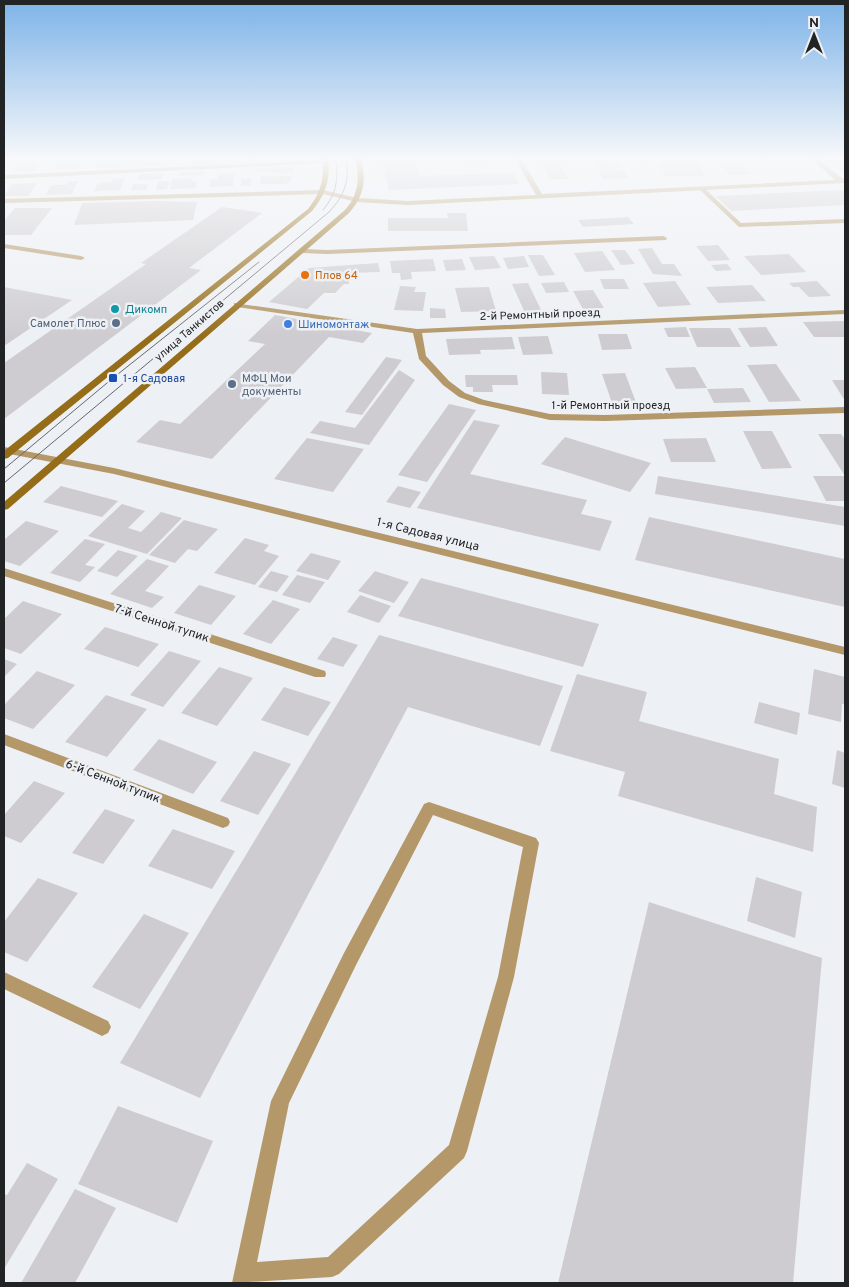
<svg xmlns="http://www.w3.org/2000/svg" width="849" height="1287" viewBox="0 0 849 1287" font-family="Overpass,sans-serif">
<rect width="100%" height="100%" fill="#edf0f4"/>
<g fill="#ceccd0">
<path d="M193,157H222V165L192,166Z"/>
<path d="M247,157H292V160L247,162Z"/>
<path d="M381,157H414L420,176L513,173L519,184L389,190Z"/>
<path d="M459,157H498L500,161L461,163Z"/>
<path d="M539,157H557L568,179H549Z"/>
<path d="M589,157H602L606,162H593Z"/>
<path d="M638,157H651L655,162L641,163Z"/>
<path d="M61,158H83L78,169L55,170Z"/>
<path d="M845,158V170L841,171L826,159Z"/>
<path d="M163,159L161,166L134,167L136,160Z"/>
<path d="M99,161H129L126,167L95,168Z"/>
<path d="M658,162H696L705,176H666Z"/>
<path d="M38,163L34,171H13L18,164Z"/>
<path d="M616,163L620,168L600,169L596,164Z"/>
<path d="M720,163H740L751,174L730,175Z"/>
<path d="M293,167V173L255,172L256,168Z"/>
<path d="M623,169L629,178L603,179L598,170Z"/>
<path d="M205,171L204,175L179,176L180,172Z"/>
<path d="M163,173L162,179L138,180L139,174Z"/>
<path d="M234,173L233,186L209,187L210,179H218V174Z"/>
<path d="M261,176H292L290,182L284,184H260Z"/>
<path d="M125,178L120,190L94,191L98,183L111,182L112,179Z"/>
<path d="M192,178V181H197L196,188L170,189L172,179Z"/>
<path d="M251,178V186H241V179Z"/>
<path d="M68,181H78L72,194L46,195L51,185H66Z"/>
<path d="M158,181H170L167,189L156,190Z"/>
<path d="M37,183L28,196H4L12,184Z"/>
<path d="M133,184H148L146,190H131Z"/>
<path d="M845,190V205L731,211L716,196Z"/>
<path d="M155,201L197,202L193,220L74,225L82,203Z"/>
<path d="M222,207L262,213L189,268L201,270L4,419V363L146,264L141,263Z"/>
<path d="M15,208H52L31,235H4V221Z"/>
<path d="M447,213H466L468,231H388V218H448Z"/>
<path d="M628,217L634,224L583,227L578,220Z"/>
<path d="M718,245L730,260L708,261L696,246Z"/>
<path d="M652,248L662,264H674L682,276L653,274L638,249Z"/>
<path d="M611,250H625L635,264L621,265Z"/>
<path d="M602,251L615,270L585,272L574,253Z"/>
<path d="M789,254L806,272L761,275L744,256Z"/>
<path d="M528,255H543L555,275L539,276Z"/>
<path d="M494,256L501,268L475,270L469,257Z"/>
<path d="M524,256L529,267L508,269L503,258Z"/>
<path d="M433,259L436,271L411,272L412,279L401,280L400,273H392L390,261Z"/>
<path d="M462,259L466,270L446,271L443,260Z"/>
<path d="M378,263L380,272L349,273V284H344L335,293H324L307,309L269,302L309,268Z"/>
<path d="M727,264L732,270L716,271L711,265Z"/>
<path d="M600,279H624L629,289H604Z"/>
<path d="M675,281L691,305L658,307L643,283Z"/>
<path d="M817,281L831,296L809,297L799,287H793L789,283Z"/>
<path d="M564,282L569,292L546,293L541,283Z"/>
<path d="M528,283L542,312L525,313L512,284Z"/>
<path d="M752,285L766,301L718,303L706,287Z"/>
<path d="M400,286L416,287L414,292H426L423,311L394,310Z"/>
<path d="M4,287L72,300L4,346Z"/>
<path d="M489,287L496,311L461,312L455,288Z"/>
<path d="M593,290L604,308L583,309L573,291Z"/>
<path d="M430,308L445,309L446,318H430Z"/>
<path d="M275,315L372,333L363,343L329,337L212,459L136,442L160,420L180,424L265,344L248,341Z"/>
<path d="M845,321V337H814L803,322Z"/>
<path d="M686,327L690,337H668L664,328Z"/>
<path d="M766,327L778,346L750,347L738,328Z"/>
<path d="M689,328H730L741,347H697Z"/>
<path d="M598,334H627L632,349L602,350Z"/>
<path d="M548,336L553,354L523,355L518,337Z"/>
<path d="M512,337L515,349L480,350L481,354L449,355L446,339Z"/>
<path d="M386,357L402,360L362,415L345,412Z"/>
<path d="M776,364L801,401L769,402L747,365Z"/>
<path d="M695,367L707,388L676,389L665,368Z"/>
<path d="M399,370L415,380L369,445L310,433L320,421L355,428Z"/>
<path d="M541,372L567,373L569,395L542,394Z"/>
<path d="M625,373L637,405L613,406L602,374Z"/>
<path d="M465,375H517L518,385H492L493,392H473V387H466Z"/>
<path d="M832,380H845V398H843Z"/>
<path d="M743,388L751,402L714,403L707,389Z"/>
<path d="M449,404L476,410L427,482L398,475Z"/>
<path d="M474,420L500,425L470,474L587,500L581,514L612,521L600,551L417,508Z"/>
<path d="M743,431H772L792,468L762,469Z"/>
<path d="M818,434H841L845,439V476Z"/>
<path d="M565,437L651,463L630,492L541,464Z"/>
<path d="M307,438L364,449L333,492L274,479Z"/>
<path d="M706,438L716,462H671L663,439Z"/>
<path d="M658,476L845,507V526L655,494Z"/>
<path d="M813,476H844L845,501H826Z"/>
<path d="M61,486L118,501L102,517L43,502Z"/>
<path d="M398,486L421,492L410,508L386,502Z"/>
<path d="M122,504L145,511L128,528L141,532L161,512L182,518L147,554L88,536Z"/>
<path d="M649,517L845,559V607L635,560Z"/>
<path d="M184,520L218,529L197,551L188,549L175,563L149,555Z"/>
<path d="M26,521L59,531L20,566L4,561V540Z"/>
<path d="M245,538L269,545L264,551L279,556L255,585L214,573Z"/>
<path d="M85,539L105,544L85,565L95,567L80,582L50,573Z"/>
<path d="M118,550L138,556L117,577L97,571Z"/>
<path d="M311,553L341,561L328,580L296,571Z"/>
<path d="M147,559L169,566L145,591L164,597L152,608L110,594Z"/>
<path d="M271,571L289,576L277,592L258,587Z"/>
<path d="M375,571L409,582L394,603L358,591Z"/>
<path d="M297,575L325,582L310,603L282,595Z"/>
<path d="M421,578L599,624L583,667L398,616Z"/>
<path d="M199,585L236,596L211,625L174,613Z"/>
<path d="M360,595L391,606L379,623L347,612Z"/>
<path d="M273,600L300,609L271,644L243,634Z"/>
<path d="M23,601L62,614L21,654L4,648V619Z"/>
<path d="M105,627L159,644L138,667L84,649Z"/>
<path d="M379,635L563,686L540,746L408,707L200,1098L120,1063Z"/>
<path d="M333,637L358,645L343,667L317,659Z"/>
<path d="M169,651L201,661L163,707L130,695Z"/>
<path d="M4,659L17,664L4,677Z"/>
<path d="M219,667L253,678L217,726L181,713Z"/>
<path d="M814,669L845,677V704H842L841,722L808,714Z"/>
<path d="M37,671L75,685L33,729L4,718V705Z"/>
<path d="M577,674L647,692L639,721L779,759L774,794L817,807L813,852L618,796L625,772L550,751Z"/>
<path d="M284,687L331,702L308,736L261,720Z"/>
<path d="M106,695L147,709L107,757L65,742Z"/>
<path d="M759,702L800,713L797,735L754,723Z"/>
<path d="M159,739L217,762L193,794L133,770Z"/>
<path d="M837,750L845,753V788L832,784Z"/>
<path d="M254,751L291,764L258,815L220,801Z"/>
<path d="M34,781L65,793L21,843L4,836V815Z"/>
<path d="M105,809L135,820L103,864L72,853Z"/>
<path d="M173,829L235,851L212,889L148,866Z"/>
<path d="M756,877L802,892L795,938L747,921Z"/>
<path d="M38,878L78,893L27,962L4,952V922Z"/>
<path d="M649,902L822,958L793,1283H558Z"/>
<path d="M144,914L189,933L140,1009L92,987Z"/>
<path d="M118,1106L213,1141L177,1223L78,1184Z"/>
<path d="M27,1163L58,1179L4,1269V1194L7,1195Z"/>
<path d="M75,1189L116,1208L75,1283H21Z"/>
</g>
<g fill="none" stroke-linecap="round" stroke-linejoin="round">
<g fill="#b49869" fill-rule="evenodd">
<path d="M699,187H703L741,223L845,219V223L739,227L699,189Z"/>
<path d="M4,244L81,256L85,258L81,260L4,248Z"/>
<path d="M429,802L536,838L539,843L514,977L467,1151L464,1158L339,1274L332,1277L232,1283L271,1101L344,953L424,804ZM433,815L523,847L498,977L449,1145L328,1257L257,1262L289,1103L356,965Z"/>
</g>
<g fill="#b49869" fill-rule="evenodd">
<path d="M514,157H520L542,194L835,180L809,157H816L843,179H845V183L408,205L357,202L323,194L4,203V199L323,190L357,198L408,201L536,195Z"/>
<path d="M326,160L328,163L4,179V175Z"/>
<path d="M663,236L667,238L666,240L327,254L303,253L299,251L303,249L327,250Z"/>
<path d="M234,303L417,329L845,310V314L422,333L426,356L449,381L465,393L484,400L550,414L605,415L845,407V413L605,421L550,420L478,404L459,397L443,385L419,359L413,333L237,307H234Z"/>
<path d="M4,447L114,468L845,647V655L114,474L4,453Z"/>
<path d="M4,568L325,671L326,674L325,677H315L4,576Z"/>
<path d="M4,734L228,818L230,822L228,826L223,828L4,745Z"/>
<path d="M4,972L108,1021L111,1027L108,1033L102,1036L96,1033L4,989Z"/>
</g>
<g fill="#956d18" fill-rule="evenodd">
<path d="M322,157H328C331,179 326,194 312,211L8,458L4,459V451L308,209C321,193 325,177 322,157Z"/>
<path d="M355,157H361C366,180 365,195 349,213L8,509L4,510V502L345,210C359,194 360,178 355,157Z"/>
</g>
<g stroke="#66686a" stroke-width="1">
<path d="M323,210C337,193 339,178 335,157"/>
<path d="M4,469L113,378L259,262"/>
<path d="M4,483L329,212C345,195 350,180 346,157"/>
</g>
</g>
<linearGradient id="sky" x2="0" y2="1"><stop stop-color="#7db3e8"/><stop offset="0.47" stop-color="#f7f8fa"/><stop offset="1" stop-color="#f7f8fa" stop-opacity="0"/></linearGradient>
<rect width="849" height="337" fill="url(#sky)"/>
<circle fill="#e8710a" stroke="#edf0f4" stroke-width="2" cx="305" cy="275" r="5"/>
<circle fill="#0f9aa8" stroke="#edf0f4" stroke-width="2" cx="115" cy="309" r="5"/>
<g fill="#5c6f8a" stroke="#edf0f4" stroke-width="2">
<circle cx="116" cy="323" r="5"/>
<circle cx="232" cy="384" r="5"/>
</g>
<circle fill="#3f7fe0" stroke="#edf0f4" stroke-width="2" cx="288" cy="324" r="5"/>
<rect fill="#1a4fb4" stroke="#edf0f4" stroke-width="2" x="108" y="373" width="10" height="10" rx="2.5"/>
<g text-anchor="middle" stroke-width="5" stroke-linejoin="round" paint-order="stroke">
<g font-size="11" fill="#c56008" stroke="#edf0f4" text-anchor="start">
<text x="315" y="279">Плов 64</text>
</g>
<g font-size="11" fill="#0d838f" stroke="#edf0f4" text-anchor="start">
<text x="125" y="313">Дикомп</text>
</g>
<g font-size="11" fill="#222324" stroke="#edf0f4">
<text transform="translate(540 314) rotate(-2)" y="4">2-й Ремонтный проезд</text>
<text transform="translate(189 330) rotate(-41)" y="4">улица Танкистов</text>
<text x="611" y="409">1-й Ремонтный проезд</text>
</g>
<g font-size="11" fill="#4e5e75" stroke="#edf0f4" text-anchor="end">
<text x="106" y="327">Самолет Плюс</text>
<text x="242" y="382" text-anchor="start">МФЦ Мои<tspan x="242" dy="13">документы</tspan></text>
</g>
<g font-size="11" fill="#366cbe" stroke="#edf0f4" text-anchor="start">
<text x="298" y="328">Шиномонтаж</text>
</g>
<g font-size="11" fill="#164399" stroke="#edf0f4" text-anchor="start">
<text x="123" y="382">1-я Садовая</text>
</g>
<g font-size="12" fill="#222324" stroke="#edf0f4">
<text transform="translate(428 534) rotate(14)" y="4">1-я Садовая улица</text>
<text transform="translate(162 623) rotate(18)" y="4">7-й Сенной тупик</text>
<text transform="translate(113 781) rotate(21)" y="4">6-й Сенной тупик</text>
</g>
</g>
<rect width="849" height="1287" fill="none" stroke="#222324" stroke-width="10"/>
<g transform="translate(814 35)" stroke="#edf0f4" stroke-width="4" paint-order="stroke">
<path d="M0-4L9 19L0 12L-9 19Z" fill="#222324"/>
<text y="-8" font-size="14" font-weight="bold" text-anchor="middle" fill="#222324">N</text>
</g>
</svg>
